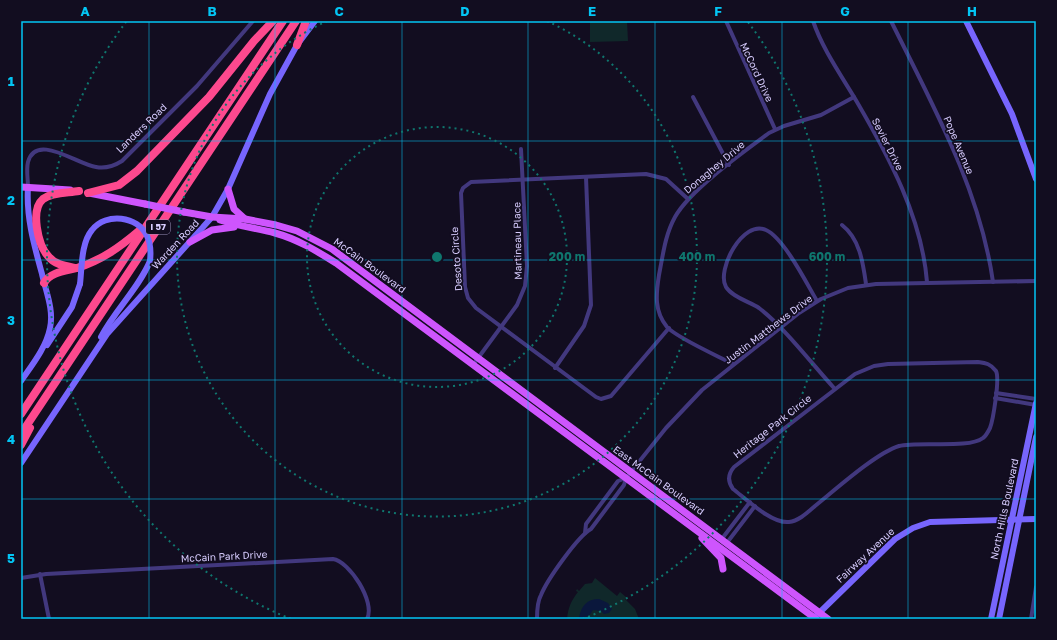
<svg xmlns="http://www.w3.org/2000/svg" width="1057" height="640" viewBox="0 0 1057 640" font-family="'Golos Text',sans-serif">
<rect width="100%" height="100%" fill="#120d20"/>
<g fill="#10282a">
<path d="M590,21H627L628,41L590,42Z"/>
<path d="M595,578L617,596L620,592L626,597L625,599L635,609L639,619H567C568,608 571,601 578,592L576,591L577,589L579,591L585,584L592,583Z"/>
</g>
<path fill="#0a173c" d="M599,599L608,603L612,609L609,613L604,614L601,611L593,610L589,616L579,618C581,606 587,599 599,599Z"/>
<g fill="none" stroke-linecap="round" stroke-linejoin="round">
<g stroke="#42387e" stroke-width="4">
<path d="M726,21L775,129"/>
<path d="M813,21C823,50 841,75 857,102C889,157 922,218 927,282"/>
<path d="M891,21C932,104 980,189 993,282"/>
<path d="M693,97L729,165"/>
<path d="M28,187C28,179 26,170 28,162C36,132 78,165 96,167C106,169 114,166 122,161L197,86L253,21"/>
<path d="M842,225C860,239 863,263 866,284"/>
<path d="M817,301C807,284 784,238 766,230C743,219 716,270 726,287C732,297 750,302 759,308C784,327 812,364 834,388"/>
<path d="M669,328L611,396L601,399L596,397L476,308L468,298L465,287L461,193L463,188L471,182L646,174L666,179L688,199"/>
<path d="M978,362C986,363 991,364 996,371C1000,379 993,420 990,428C988,432 986,436 983,438C969,449 919,441 899,446C876,453 835,490 815,506C808,512 799,521 789,522C772,524 746,499 733,489C727,481 728,474 734,467L855,374L874,366L888,364Z"/>
<path d="M733,364C718,356 677,338 667,327C654,311 656,294 659,275C663,255 665,235 675,217C690,190 743,152 769,133L784,126L821,115L854,97"/>
<path d="M473,365L517,305L525,286L527,266L521,149"/>
<path d="M555,368L584,326L591,305L586,177"/>
<path d="M996,393L1036,399"/>
<path d="M995,398L1036,405"/>
<path d="M585,533L586,524L618,481L626,478L666,428L702,390L799,313L821,299L848,288L876,284L1036,281"/>
<path d="M721,540L750,502"/>
<path d="M726,544L755,506"/>
<path d="M40,574L49,619"/>
<path d="M21,578L46,574L333,559C349,561 376,602 367,619"/>
<path d="M537,619C537,611 537,602 541,595C547,580 578,536 591,529L624,485L626,478"/>
<path d="M1031,619L1036,587"/>
</g>
<g stroke="#7765fd" stroke-width="6">
<path d="M966,21L1012,114L1036,179"/>
<path d="M101,337C115,310 139,288 150,261"/>
<path d="M47,345L72,307L80,284"/>
<path d="M21,381C32,365 46,348 50,328C54,310 46,292 42,274C34,245 26,217 28,187"/>
<path d="M21,463L107,334L212,217L228,189L270,94L297,45L315,21"/>
<path d="M817,615L895,539L913,528L930,522L1036,519"/>
<path d="M991,619L1036,403"/>
<path d="M999,619L1036,437"/>
</g>
<g stroke="#ce55fd" stroke-width="7">
<path d="M21,187L70,190"/>
<path d="M228,189L234,209L245,219"/>
<path d="M89,193L145,204"/>
<path d="M184,212L212,217L245,219L276,225L297,231L332,249L828,619"/>
<path d="M220,220C238,226 256,228 275,233C297,239 317,251 336,263L816,619"/>
<path d="M190,242L212,230L234,227"/>
<path d="M702,538L721,558L723,569"/>
</g>
<g stroke="#fd498e" stroke-width="8">
<path d="M297,45L306,21"/>
<path d="M88,193L119,185L137,171L209,97L254,41L273,21"/>
<path d="M76,268C66,266 55,265 48,256C38,245 30,210 43,199C52,192 68,193 79,191"/>
<path d="M44,283C50,272 66,271 77,268C102,260 120,247 140,230"/>
<path d="M21,414L283,21"/>
<path d="M21,434L296,21"/>
<path d="M21,445L30,428"/>
</g>
<path stroke="#7765fd" stroke-width="6" d="M80,284C82,267 81,243 92,230C106,212 138,216 147,236C151,244 151,252 150,261"/>
<path stroke="#ce55fd" stroke-width="7" d="M145,204L184,212"/>
</g>
<path fill="none" stroke="#03c5f4" stroke-width="1" stroke-opacity="0.55" d="M149,21V619M275,21V619M402,21V619M528,21V619M655,21V619M782,21V619M908,21V619M21,141H1036M21,260H1036M21,380H1036M21,499H1036"/>
<g fill="none" stroke="#0f766e" stroke-width="2" stroke-dasharray="2 4">
<circle cx="437" cy="257" r="130"/>
<path d="M547 21A260 260 0 1 1 327 21"/>
<path d="M291 619A390 390 0 0 1 126 22M748 22A390 390 0 0 1 583 619"/>
</g>
<g text-anchor="middle" stroke-width="3.5" stroke-linejoin="round" paint-order="stroke">
<rect fill="#120d20" stroke="#9c93bb" stroke-width="1" x="146" y="220" width="24" height="14" rx="3"/>
<g font-size="9" font-weight="bold" fill="#d7ccfe">
<text x="158" y="230">I 57</text>
</g>
<g font-size="10" fill="#d7ccfe" stroke="#120d20">
<text transform="translate(757 72) rotate(65)" y="4">McCord Drive</text>
<text transform="translate(141 128) rotate(-44)" y="4">Landers Road</text>
<text transform="translate(888 144) rotate(63)" y="4">Sevier Drive</text>
<text transform="translate(959 145) rotate(67)" y="4">Pope Avenue</text>
<text transform="translate(714 167) rotate(-40)" y="4">Donaghey Drive</text>
<text transform="translate(517 241) rotate(-91)" y="4">Martineau Place</text>
<text transform="translate(175 244) rotate(-47)" y="4">Warden Road</text>
<text transform="translate(456 259) rotate(-94)" y="4">Desoto Circle</text>
<text transform="translate(370 265) rotate(36)" y="4">McCain Boulevard</text>
<text transform="translate(768 329) rotate(-37)" y="4">Justin Matthews Drive</text>
<text transform="translate(772 426) rotate(-38)" y="4">Heritage Park Circle</text>
<text transform="translate(659 480) rotate(36)" y="4">East McCain Boulevard</text>
<text transform="translate(1004 509) rotate(-78)" y="4">North Hills Boulevard</text>
<text transform="translate(865 555) rotate(-43)" y="4">Fairway Avenue</text>
<text transform="translate(224 556) rotate(-3)" y="4">McCain Park Drive</text>
</g>
</g>
<circle cx="437" cy="257" r="6" fill="#0f766e" stroke="#120d20" stroke-width="2"/>
<g font-size="12" text-anchor="middle" font-weight="bold" fill="#0f766e" stroke="#120d20" stroke-width="3.5" stroke-linejoin="round" paint-order="stroke">
<text x="567" y="261">200 m</text>
<text x="697" y="261">400 m</text>
<text x="827" y="261">600 m</text>
</g>
<rect width="1057" height="640" fill="none" stroke="#120d20" stroke-width="44"/>
<rect x="22" y="22" width="1013" height="596" fill="none" stroke="#03c5f4" stroke-width="1.5"/>
<g font-size="13" text-anchor="middle" font-weight="bold" fill="#03c5f4">
<text x="85" y="16">A</text>
<text x="212" y="16">B</text>
<text x="339" y="16">C</text>
<text x="465" y="16">D</text>
<text x="592" y="16">E</text>
<text x="718" y="16">F</text>
<text x="845" y="16">G</text>
<text x="972" y="16">H</text>
<text x="11" y="86">1</text>
<text x="11" y="205">2</text>
<text x="11" y="325">3</text>
<text x="11" y="444">4</text>
<text x="11" y="563">5</text>
</g>
</svg>
